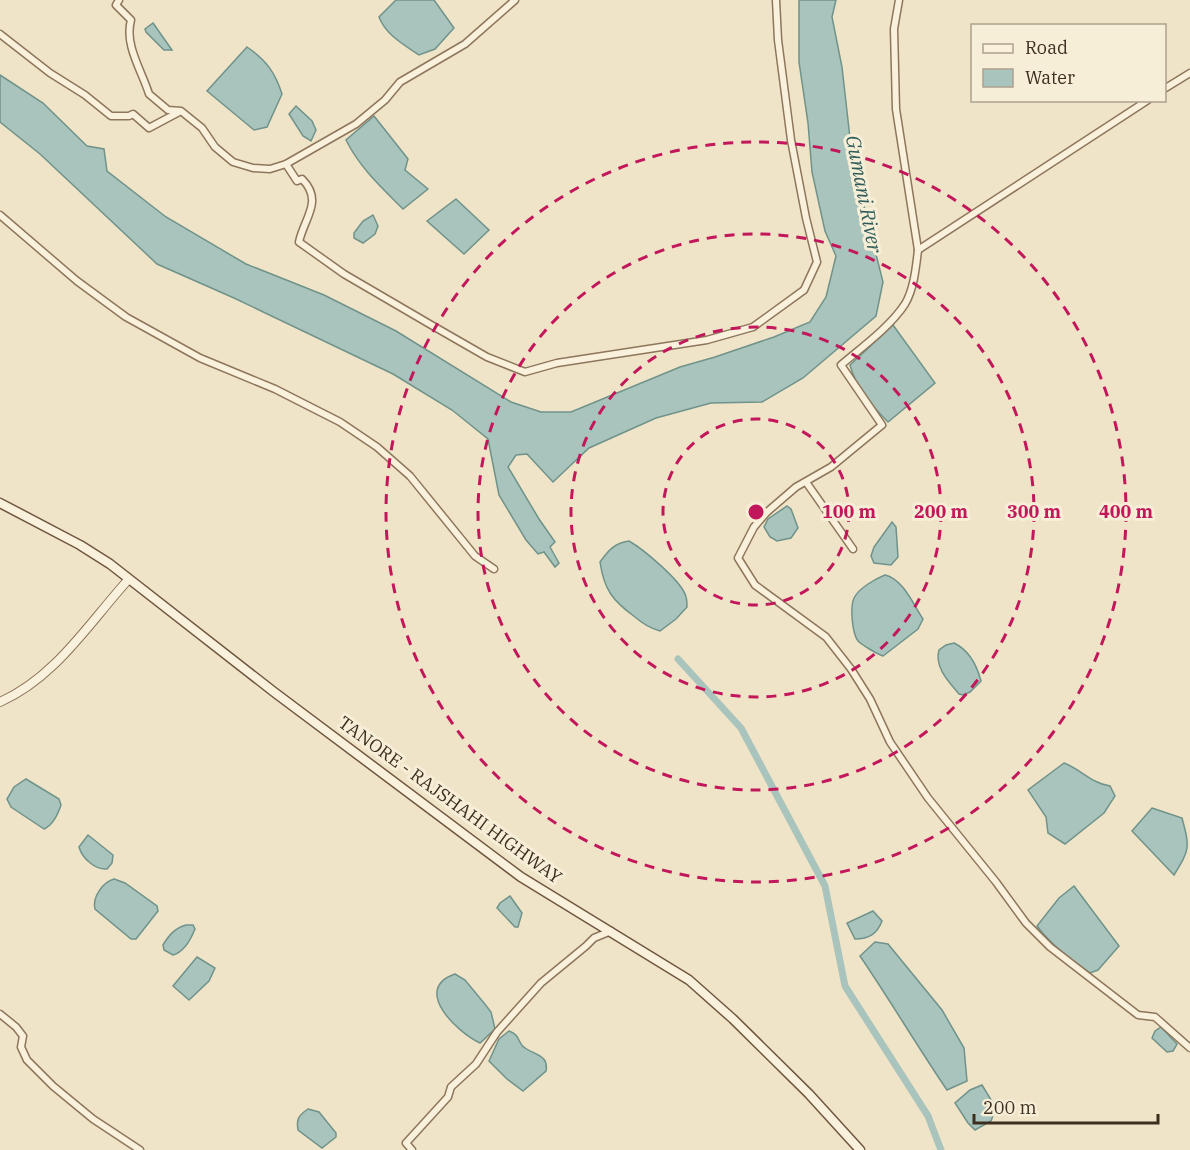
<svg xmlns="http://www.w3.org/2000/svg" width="1190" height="1150" viewBox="0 0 1190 1150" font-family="'IBM Plex Serif',serif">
<rect width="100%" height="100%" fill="#f0e4c8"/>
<g fill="#a9c4bc" stroke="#6f938a" stroke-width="1.5">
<path d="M396,0H434L454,28L435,49L419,55C403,44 386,35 379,17Z"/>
<path d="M799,0H836L832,17L842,67L850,138L861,195L883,282L876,316L803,378L762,402L711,403L656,418L589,448L553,482L527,454L516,455L508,467L539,519L555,542L550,547L559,563L555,567L544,552L538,554L526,540L499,495L488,439L452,410L393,374L234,298L157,264L40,154L0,122V75L43,103L87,146L104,149L107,171L166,217L246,264L324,295L396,331L511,402L541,412H571L680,367L715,357L774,337L810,322L826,297L836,256L825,231L812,172L808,123L799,62Z"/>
<path d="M153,23L172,50H164L146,32L145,29Z"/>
<path d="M247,47C266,60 275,72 282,94L267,127L254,130L207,91Z"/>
<path d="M296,106L312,121L316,130L311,141L303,136L289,114Z"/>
<path d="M374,116L408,159L405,170L428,189L403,209C381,187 360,168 346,140Z"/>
<path d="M456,199L489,230L464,254L427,221Z"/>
<path d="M373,215L378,226L375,234L363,243L354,238V233L363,221Z"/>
<path d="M893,325L935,383L888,422C872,406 856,388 850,365Z"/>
<path d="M787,506L791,509L798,528L791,538L777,541L770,537L764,527L768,519Z"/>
<path d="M892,522L896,527L898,557L891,565L874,563L871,556L874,547Z"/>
<path d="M629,541C643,549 683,582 686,597C687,600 687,604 687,607L676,619L660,631C649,628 643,624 635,617C613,601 604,590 600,562C608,551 614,543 629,541Z"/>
<path d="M885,575C903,579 913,604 923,619L918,629L883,656C877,654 862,645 858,641C852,633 850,607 854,598C859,588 875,579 885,575Z"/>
<path d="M954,643C969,650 977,666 981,681L970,692L963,695L959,694C949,682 934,667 939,650L946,645Z"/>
<path d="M1064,763C1082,770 1091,783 1110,786L1115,796L1104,813L1065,844L1048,833L1046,817L1028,790Z"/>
<path d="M26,779L59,799L61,805C58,814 53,825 44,829L11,807L7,799L14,787Z"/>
<path d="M1152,808L1182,818C1190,848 1190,849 1174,875L1132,831Z"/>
<path d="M88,835L113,855L112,863L107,869C95,870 82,858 79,847Z"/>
<path d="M114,879L125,883L157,906L158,911L136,939H131L95,909C92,897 103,882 114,879Z"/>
<path d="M1074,886L1119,946L1098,970L1090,973C1070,959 1051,945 1037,926L1059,898Z"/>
<path d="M510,896L522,913L518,927H515L497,908L500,903Z"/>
<path d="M873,911L882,921C877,934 869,939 855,939L847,923Z"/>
<path d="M186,925H193L195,929C191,939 184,952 173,955L164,950L163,945C169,935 175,928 186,925Z"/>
<path d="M875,942L888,944L942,1010L964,1048L967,1081L947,1090C917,1046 890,1000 860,956Z"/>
<path d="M197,957L215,968L209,981L189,1000L173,986Z"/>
<path d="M455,974L465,980L484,1003L491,1012L495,1029L480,1043C458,1033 411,989 455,974Z"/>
<path d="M1161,1027L1177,1044L1173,1051L1167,1052L1152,1038L1155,1031Z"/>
<path d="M509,1031C521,1035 517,1043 525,1048C535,1055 549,1055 546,1071L523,1091L507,1079L489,1061L499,1039Z"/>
<path d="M982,1085L996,1108L991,1121L975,1130L968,1123L955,1103L970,1090Z"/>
<path d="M308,1109L319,1112L336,1133V1137L322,1148L298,1130C296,1119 299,1115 308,1109Z"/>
</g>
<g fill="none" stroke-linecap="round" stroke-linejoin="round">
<path stroke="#a9c4bc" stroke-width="7" d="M678,659L741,728L825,886L845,986L928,1116L941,1150"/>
<defs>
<g id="minor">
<path d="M119,0L116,5L131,20C124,45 142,71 149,94L168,110L181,111L202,128L215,147L233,162L253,168L270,169L286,164L356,124L385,100L400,82L465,44L515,0"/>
<path d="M899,0L894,29L896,109L918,250L1148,100"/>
<path d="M0,34L50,73L85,95L111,116H129L133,114L149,128L179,112"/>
<path d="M1164,89L1190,73"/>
<path d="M286,164L297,181L302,179C324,201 304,218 299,242L344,274L433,326L487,357L525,372L557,363L707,340L753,327L804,290L817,262L806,218L791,140L778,40L776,0"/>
<path d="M0,215L77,281L126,317L200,358L275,389L340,422L377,447L410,476L475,556L494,569"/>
<path d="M918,250C916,267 914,289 905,304C890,327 861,348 841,365L882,425L831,467L796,487L767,512L754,527L738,558L755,585L826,637L851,669L870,699L890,742L928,798L996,882L1026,923L1050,947L1138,1015L1155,1017L1190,1048"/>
<path d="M806,482L853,549"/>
<path d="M0,1014L16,1027L23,1036L21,1047L27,1060L53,1086L93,1119L140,1150"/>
<path d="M412,1150L406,1143L448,1097L451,1087L476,1064L497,1032L541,983L586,946L594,938L611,931"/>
</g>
<path id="tertiary" d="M0,702C55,678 89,623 128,580"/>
<path id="secondary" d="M0,503L80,545L110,564L274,692L521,877L689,980L733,1019L809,1094L860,1150"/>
</defs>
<use href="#minor" stroke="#8d765c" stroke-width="9"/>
<use href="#tertiary" stroke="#8d765c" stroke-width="10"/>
<use href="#secondary" stroke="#6f573f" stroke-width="11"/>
<use href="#minor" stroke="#faf1dc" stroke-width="6"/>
<use href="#tertiary" stroke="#faf1dc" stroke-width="8"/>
<use href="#secondary" stroke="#faf1dc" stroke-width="8"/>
</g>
<g fill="none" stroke="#c2185b" stroke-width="3" stroke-dasharray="10 8">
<circle cx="756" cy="512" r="93"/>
<circle cx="756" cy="512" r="185"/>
<circle cx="756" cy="512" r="278"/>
<circle cx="756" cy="512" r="370"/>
</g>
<g text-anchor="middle" stroke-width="6" stroke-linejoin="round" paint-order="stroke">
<g font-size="18" fill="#3d2e20" stroke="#f7eed8">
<text transform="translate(450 800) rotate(36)" y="6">TANORE - RAJSHAHI HIGHWAY</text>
</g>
<g font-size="20" font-style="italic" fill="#2f5d5a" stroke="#f7eed8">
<text transform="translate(864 194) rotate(79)" y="7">Gumani River</text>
</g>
</g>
<circle cx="756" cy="512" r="9" fill="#c2185b" stroke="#f7eed8" stroke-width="3"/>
<g font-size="18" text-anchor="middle" font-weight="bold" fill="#c2185b" stroke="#f7eed8" stroke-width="6" stroke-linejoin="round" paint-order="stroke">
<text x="849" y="518">100 m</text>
<text x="941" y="518">200 m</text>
<text x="1034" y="518">300 m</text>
<text x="1126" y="518">400 m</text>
</g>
<rect x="971" y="24" width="195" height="78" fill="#f7eed8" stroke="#ada18e" stroke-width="1.5"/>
<rect x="983" y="44" width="30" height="9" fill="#faf1dc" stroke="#ada18e" stroke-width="1.5"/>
<text x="1025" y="54" font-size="18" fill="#3d2e20">Road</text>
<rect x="983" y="69" width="30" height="18" fill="#a9c4bc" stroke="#ada18e" stroke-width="1.5"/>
<text x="1025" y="84" font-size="18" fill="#3d2e20">Water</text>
<path d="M974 1114v9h184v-9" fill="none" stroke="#3d2e20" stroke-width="3"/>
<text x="983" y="1114" font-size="18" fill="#3d2e20" stroke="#f7eed8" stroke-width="4.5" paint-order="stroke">200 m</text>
</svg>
